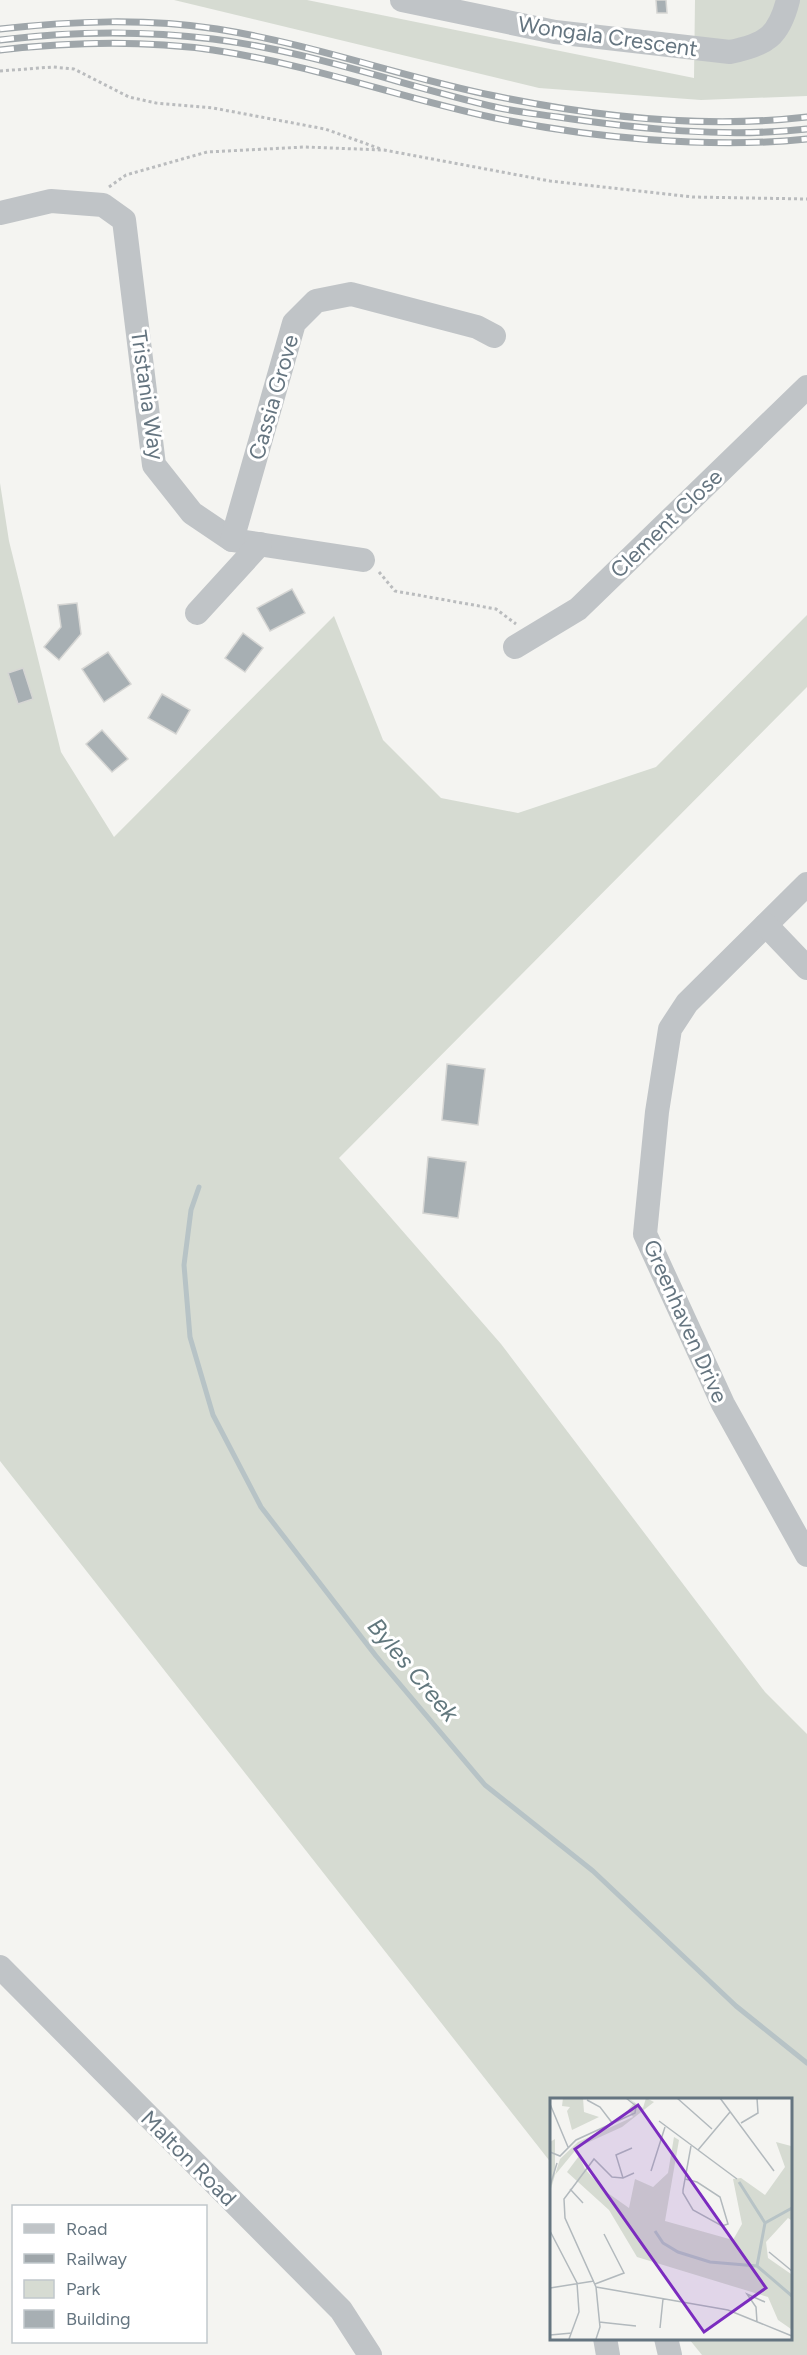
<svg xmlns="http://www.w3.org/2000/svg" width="807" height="2355" viewBox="0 0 807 2355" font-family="Figtree,sans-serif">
<rect width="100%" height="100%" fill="#f4f4f1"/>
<g fill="#d6dbd2">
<path d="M174,0H307L694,78L695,0H807V96L701,100L539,88Z"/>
<path d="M0,483L9,541L61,752L114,837L334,616L383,740L441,798L518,813L656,767L807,615V687L339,1158L501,1344L765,1692L807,1734V2355H702L689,2339L790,2338V2100H552V2164L0,1461Z"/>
</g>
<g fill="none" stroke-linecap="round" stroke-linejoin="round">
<path stroke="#b7c3c6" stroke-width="5" d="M199,1187L191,1210L184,1265L190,1337L213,1415L261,1507L376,1656L485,1785L593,1871L736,2006L807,2063"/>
</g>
<g fill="#a7afb3" stroke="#d6d6d4" stroke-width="1.5">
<path d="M656,0H666L667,13H657Z"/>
<path d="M292,589L305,613L270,631L257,608Z"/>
<path d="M77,603L81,634L59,660L44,647L61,627L58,605Z"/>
<path d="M243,633L263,648L245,672L225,658Z"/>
<path d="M108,652L131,684L104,702L82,669Z"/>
<path d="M23,668L33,699L18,704L8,673Z"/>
<path d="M162,694L190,710L176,734L148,718Z"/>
<path d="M102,730L128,759L112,772L86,744Z"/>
<path d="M447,1064L485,1069L478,1125L442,1120Z"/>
<path d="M428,1157L466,1162L458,1218L423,1213Z"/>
</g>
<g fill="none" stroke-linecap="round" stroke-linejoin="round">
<g stroke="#babcbe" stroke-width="3" stroke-dasharray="3 3" stroke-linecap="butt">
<path d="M0,71L53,67L74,69L129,97L156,103L213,108L325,129L381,149"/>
<path d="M109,187L126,175L207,152L305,147L384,150L550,181L693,197L807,199"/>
<path d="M379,572L395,591L496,609L516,624"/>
</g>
<g stroke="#c0c4c7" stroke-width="24">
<path d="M402,0L555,32L730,52C766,45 779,36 788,0"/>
<path d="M0,213L51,201L103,205L124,220L154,465L192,513L232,540L363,560"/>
<path d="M232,540L294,323L316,301L351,294L477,327L494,336"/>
<path d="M197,613L260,544"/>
<path d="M515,647L578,609L807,387"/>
<path d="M807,884L687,1003L670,1029L657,1112L645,1234L723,1404L807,1555"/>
<path d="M766,925L807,968"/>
<path d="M0,1967L341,2310L370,2355"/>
<path d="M605,2338L608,2355"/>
<path d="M666,2338L670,2355"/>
</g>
<defs>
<g id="rail">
<path d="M0,29C73,21 145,18 217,29C312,44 402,77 495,96C596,117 704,129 807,117"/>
<path d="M0,40C72,31 140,30 213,39C309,51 401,85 495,107C516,112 537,114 558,117C640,129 725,138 807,129"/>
<path d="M0,50C70,42 142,40 213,50C309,64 401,98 495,118C591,138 710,149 807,139"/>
</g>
</defs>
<use href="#rail" stroke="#9fa6aa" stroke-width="7"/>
<use href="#rail" stroke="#fff" stroke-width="4.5" stroke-dasharray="14" stroke-linecap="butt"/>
</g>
<g text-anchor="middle" stroke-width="6" stroke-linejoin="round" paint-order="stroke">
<g font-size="22" fill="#657580" stroke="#fff">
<text transform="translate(608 36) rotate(8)" y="8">Wongala Crescent</text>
<text transform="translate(148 395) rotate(82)" y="8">Tristania Way</text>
<text transform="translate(273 397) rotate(-74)" y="8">Cassia Grove</text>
<text transform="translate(666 523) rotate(-44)" y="8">Clement Close</text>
<text transform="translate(686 1321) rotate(66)" y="8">Greenhaven Drive</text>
<text transform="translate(189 2158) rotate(45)" y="8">Malton Road</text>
</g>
<g font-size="24" font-style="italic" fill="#61777d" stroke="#fff">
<text transform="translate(413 1670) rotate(50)" y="8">Byles Creek</text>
</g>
</g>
<g transform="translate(550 2098)">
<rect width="242" height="242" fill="#f4f4f1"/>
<path d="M13,0H33L34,14L49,19L22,32L17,13L20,9L12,8ZM78,0L93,10L96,0L104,4L72,29L28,49L5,77L0,94V44L5,41V77L10,61L28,44L83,19L78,12L84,5ZM124,39L129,42L115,123L183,142L192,126L183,81L191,80L215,97L235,69L226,44L241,48V122L238,120L216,144L218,160L241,176V231L228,222L218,199L87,159L59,112L17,74L29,58L35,71L55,93L79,110L85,81L103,89L118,75Z" fill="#d6dbd2"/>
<path fill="none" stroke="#b7c3c6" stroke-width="3" d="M189,84L215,125M105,133L113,145L128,154L160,164L207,168L242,198M207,168L215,125L242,110"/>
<path fill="none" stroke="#b2b9bd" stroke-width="1.5" d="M127,0L162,31M170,0L224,73M37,2L50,9L63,26M0,6L18,49M109,23L187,81M191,25L208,15L207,0M148,52L180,14M0,54L10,58L26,42L85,15L86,8L76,0M101,73L115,29M73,80L66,57L82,50M135,81L147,84L170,99L178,126L172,128L143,112L133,95V92L141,48M0,88L7,65M20,91L33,105M0,133L27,185L29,214L19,241M219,154L242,173M45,186L74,175L54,136M46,189L178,212L242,238M0,190L44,183M49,224L86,228M207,224L206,209L197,196L215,204M110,230L113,201M0,237L22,235M46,241L50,229L46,189L15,120L14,101L44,61L62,79L73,80L84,75"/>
<path fill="#7b2cbf" fill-opacity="0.15" stroke="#7b2cbf" stroke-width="3" d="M88,7L216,190L154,234L25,51Z"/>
<rect width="242" height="242" fill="none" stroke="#657580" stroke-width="3"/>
</g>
<rect x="12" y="2205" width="195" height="138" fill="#ffffff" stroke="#c1c8cc" stroke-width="1.5"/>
<rect x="24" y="2224" width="30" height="9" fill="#c0c4c7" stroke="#c1c8cc" stroke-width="1.5"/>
<text x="66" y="2235" font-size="18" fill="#657580">Road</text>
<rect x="24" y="2254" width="30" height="9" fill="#9fa6aa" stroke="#c1c8cc" stroke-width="1.5"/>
<text x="66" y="2265" font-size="18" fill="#657580">Railway</text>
<rect x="24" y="2280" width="30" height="18" fill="#d6dbd2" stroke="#c1c8cc" stroke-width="1.5"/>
<text x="66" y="2295" font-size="18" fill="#657580">Park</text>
<rect x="24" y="2310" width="30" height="18" fill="#a7afb3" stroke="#c1c8cc" stroke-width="1.5"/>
<text x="66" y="2325" font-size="18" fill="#657580">Building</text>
</svg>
